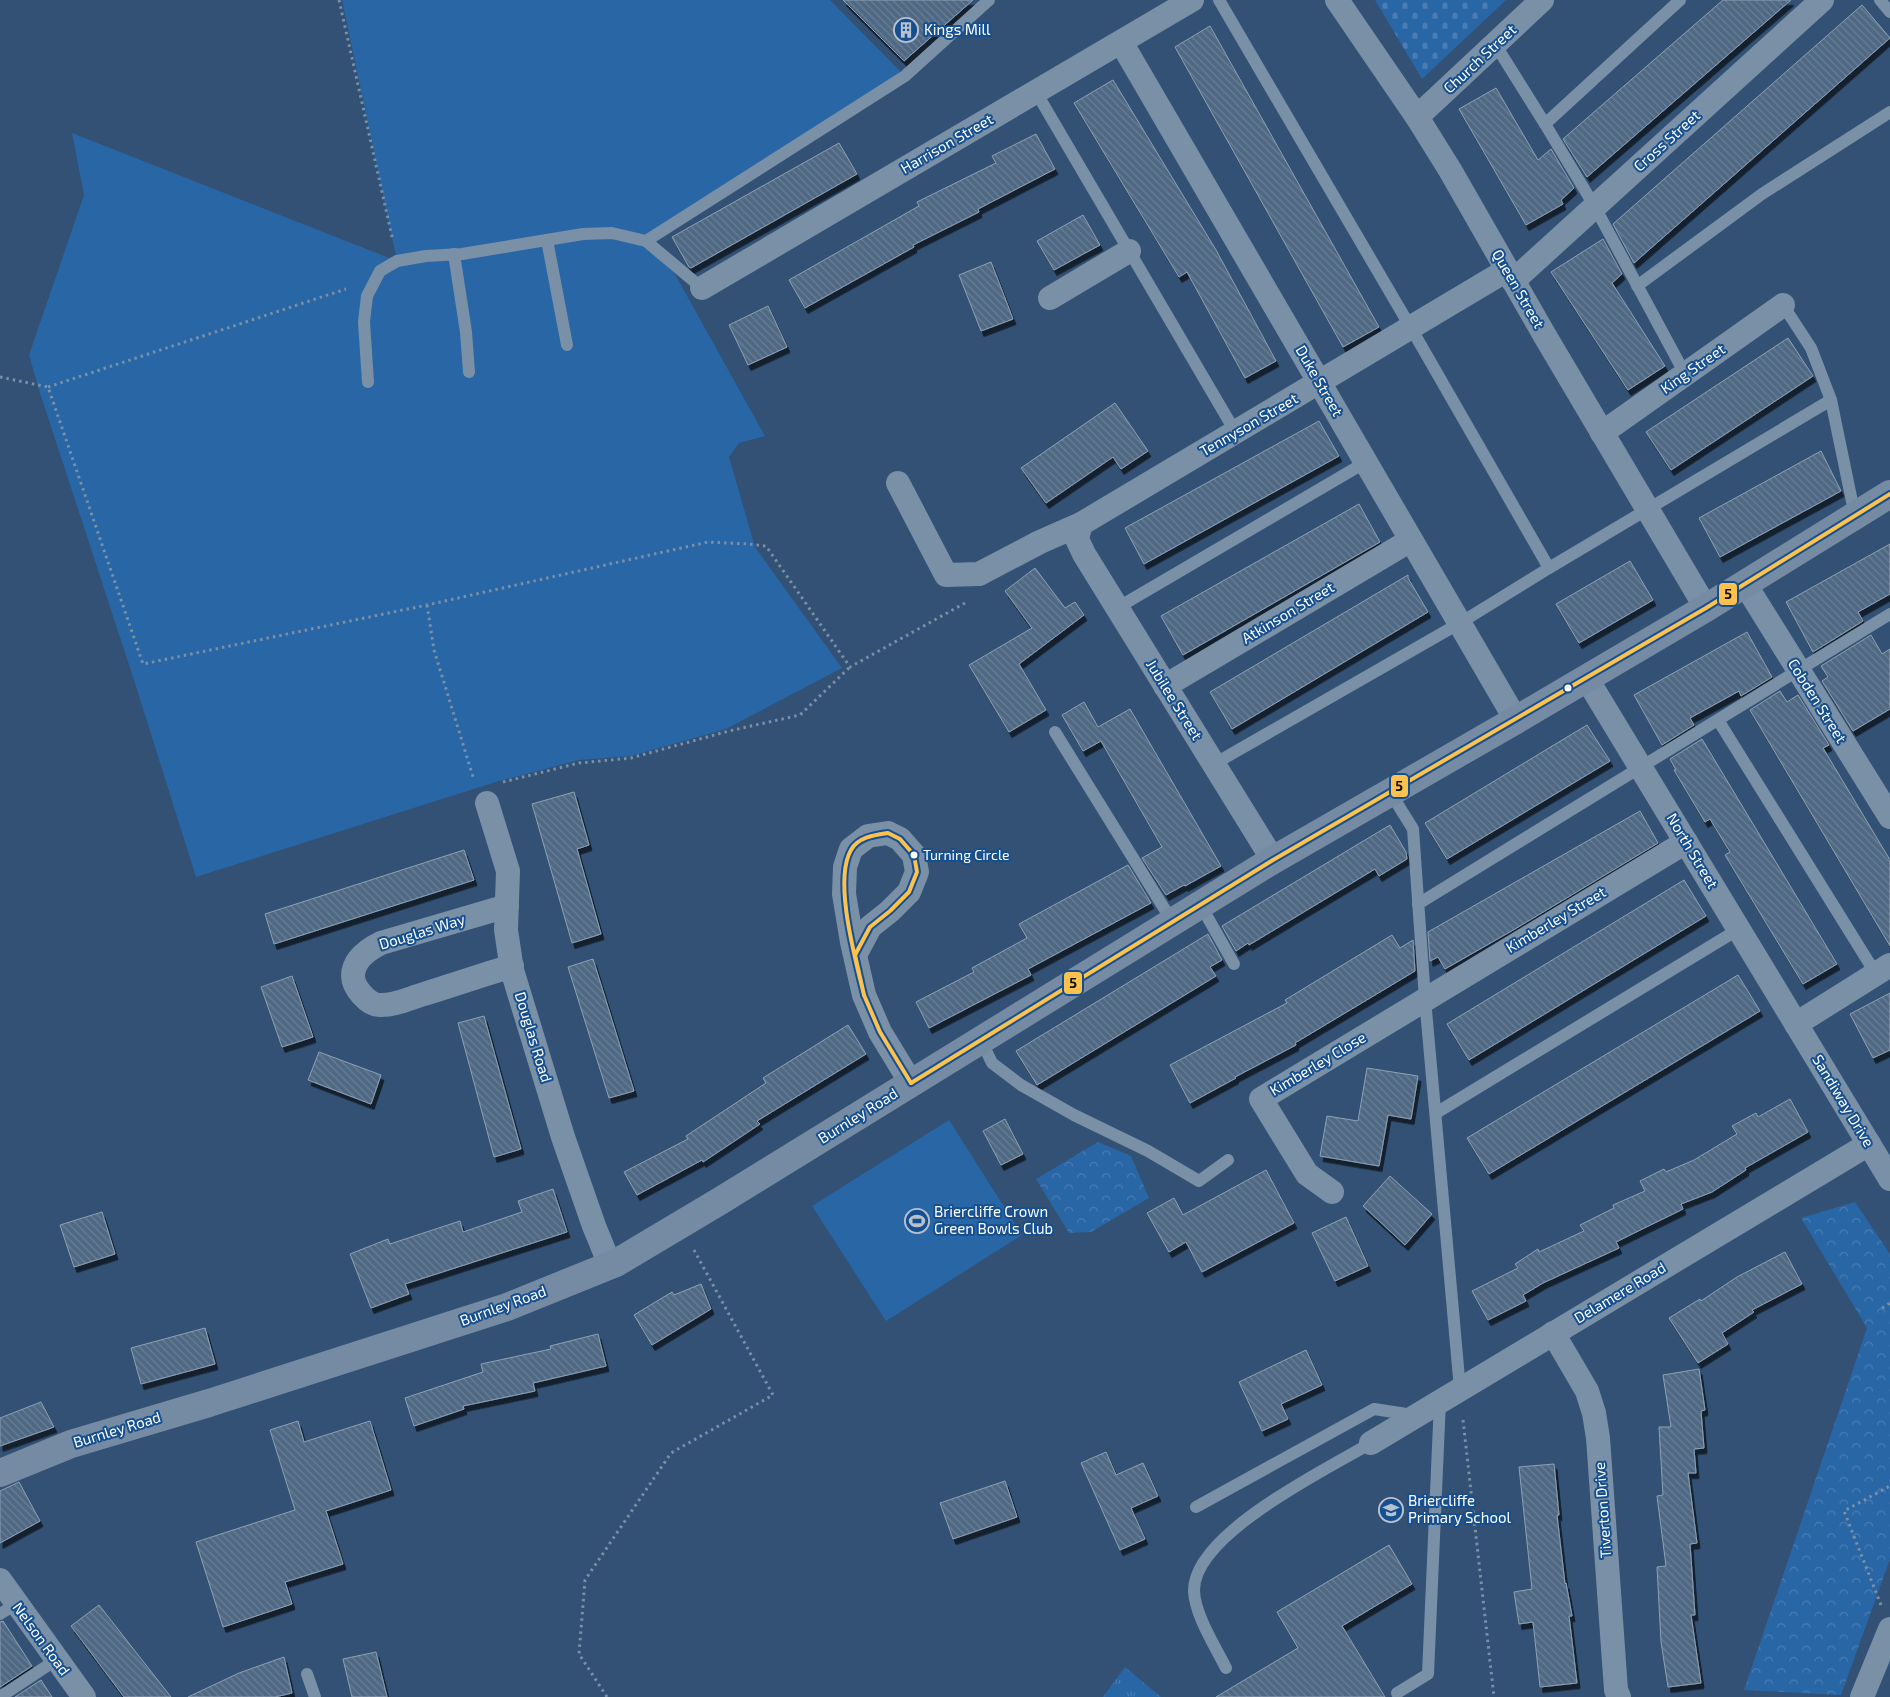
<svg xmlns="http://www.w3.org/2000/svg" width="1890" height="1697" viewBox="0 0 1890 1697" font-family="'Exo 2',sans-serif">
<defs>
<pattern id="grass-tufts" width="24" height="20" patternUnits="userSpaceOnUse" patternTransform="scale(1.25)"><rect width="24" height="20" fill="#2966a6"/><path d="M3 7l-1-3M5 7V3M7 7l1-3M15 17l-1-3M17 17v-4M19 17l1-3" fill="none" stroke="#497db3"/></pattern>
<pattern id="cemetery-stones" width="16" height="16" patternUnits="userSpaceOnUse" patternTransform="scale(1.25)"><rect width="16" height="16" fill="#2966a6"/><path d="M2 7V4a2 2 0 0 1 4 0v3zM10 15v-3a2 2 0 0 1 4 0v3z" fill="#497db3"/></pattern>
<pattern id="park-crowns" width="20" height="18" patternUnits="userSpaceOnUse" patternTransform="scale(1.25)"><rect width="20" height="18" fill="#2966a6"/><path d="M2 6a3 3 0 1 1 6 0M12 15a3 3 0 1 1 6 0" fill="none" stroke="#497db3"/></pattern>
<pattern id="building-back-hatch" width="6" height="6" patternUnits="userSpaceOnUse" patternTransform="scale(1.25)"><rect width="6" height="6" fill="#4f6883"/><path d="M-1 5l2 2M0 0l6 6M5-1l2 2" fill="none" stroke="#697f96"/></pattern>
<filter id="shadow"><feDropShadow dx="3" dy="5.5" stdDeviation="0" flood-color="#0009"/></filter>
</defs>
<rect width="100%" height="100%" fill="#325174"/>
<path fill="url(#grass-tufts)" d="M1125,1667L1161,1697H1103Z"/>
<path fill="url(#cemetery-stones)" d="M1375,0H1506L1422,79Z"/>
<g fill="url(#park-crowns)">
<path d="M1098,1142L1131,1156L1149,1198L1091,1232L1069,1233L1036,1179Z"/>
<path d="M1855,1202L1890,1254V1559L1841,1695L1744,1690L1867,1328L1801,1218Z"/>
</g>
<g fill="#2966a6">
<path d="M342,0H830L901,72L656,240L765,436L739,443L729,457L755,547L842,668L726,729L631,756L579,760L499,781L196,877L134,680L39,390L29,355L84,195L72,133L397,261Z"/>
<path d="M949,1120L1022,1235L886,1321L812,1206Z"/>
</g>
<g fill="url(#building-back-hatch)" stroke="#8ea1b5" filter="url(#shadow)">
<path d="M843,0H973L904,61Z"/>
<path d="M1723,0H1791L1587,177L1563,139Z"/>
<path d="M1862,5L1890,38L1634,263L1613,224Z"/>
<path d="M1210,26L1379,327L1343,347L1175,47Z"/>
<path d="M1113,80L1216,250L1276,361L1245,378L1187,272L1179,277L1074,103Z"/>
<path d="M1496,88L1538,160L1551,149L1574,188L1561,200L1563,204L1526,225L1459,109Z"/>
<path d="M1036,134L1055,169L978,209L979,212L913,245L914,247L805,308L789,280L919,206L917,202L996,163L992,156Z"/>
<path d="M839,143L857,174L691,268L689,267L672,237Z"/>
<path d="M1083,215L1100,245L1054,270L1037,241Z"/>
<path d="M1603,239L1622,274L1612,283L1665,366L1628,390L1551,272Z"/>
<path d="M991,262L1013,319L981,331L959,275Z"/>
<path d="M768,306L787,347L748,365L729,325Z"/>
<path d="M1788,338L1813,376L1671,470L1646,432Z"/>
<path d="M1115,403L1148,451L1121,469L1113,457L1046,503L1021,468Z"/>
<path d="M1319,421L1339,456L1144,564L1125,528Z"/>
<path d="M1821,451L1841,491L1720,557L1699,518Z"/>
<path d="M1359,504L1380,542L1183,655L1161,616Z"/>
<path d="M1890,544V594L1858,612L1863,621L1813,652L1786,602Z"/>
<path d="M1630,561L1653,600L1579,643L1556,604Z"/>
<path d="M1035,568L1065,608L1075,602L1084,615L1019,664L1046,710L1009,732L969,665L1032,628L1005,591Z"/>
<path d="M1408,575V578L1428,612L1232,729L1210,692Z"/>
<path d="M1747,632L1772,677L1741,696L1739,691L1690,718L1694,725L1662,745L1634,695Z"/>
<path d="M1871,635L1882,654L1890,649V709L1853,731L1822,681L1828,677L1821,666Z"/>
<path d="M1780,691L1787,702L1798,695L1829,745L1823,748L1890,860V946L1750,710Z"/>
<path d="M1084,702L1098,727L1130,709L1221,866L1185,886L1184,885L1166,895L1142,858L1162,847L1101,741L1083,751L1062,715Z"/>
<path d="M1587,725L1610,761L1447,859L1425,823Z"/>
<path d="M1702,739L1837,964L1803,984L1725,855L1730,852L1710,819L1705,822L1674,770H1676L1670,759Z"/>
<path d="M574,792L589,845L577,849L601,934L572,943L532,804Z"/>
<path d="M1640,811L1658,843L1515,929L1445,969L1438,957L1430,961L1428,932Z"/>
<path d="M1390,825L1406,852L1407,859L1379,876L1375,869L1249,945L1248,943L1236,951L1222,926Z"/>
<path d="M464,850L474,880L274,944L265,914Z"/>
<path d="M1128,865L1151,903L1028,969L1031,975L929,1028L916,1002L974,972L972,968L1027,938L1019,924Z"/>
<path d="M1684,880L1706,916L1469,1060L1447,1024Z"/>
<path d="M1208,934L1222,960L1210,967L1216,976L1037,1085L1016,1051Z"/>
<path d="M1392,935L1400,948L1413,940L1415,971L1295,1043L1296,1045L1235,1077L1236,1078L1190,1103L1170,1065L1287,1003L1285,1000Z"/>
<path d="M593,959L634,1091L609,1098L568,967Z"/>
<path d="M1738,975L1760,1011L1489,1174L1467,1138Z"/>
<path d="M292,976L313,1037L282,1047L261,987Z"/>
<path d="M1890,993V1050L1873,1058L1850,1014Z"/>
<path d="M484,1016L521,1149L494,1157L458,1023Z"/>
<path d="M848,1025L866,1054L757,1121L760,1124L703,1162L702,1160L637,1195L624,1172L688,1139L686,1136L766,1083L763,1078Z"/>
<path d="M319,1052L381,1075L371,1104L308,1080Z"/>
<path d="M1367,1068L1418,1076L1411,1119L1388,1115L1379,1166L1320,1156L1327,1116L1358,1121Z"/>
<path d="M1790,1099L1808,1132L1745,1168L1746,1170L1712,1192L1681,1204L1683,1209L1616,1242L1619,1248L1543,1283L1523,1295L1526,1301L1488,1320L1472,1291L1518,1268L1515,1264L1538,1249L1539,1252L1584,1231L1580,1225L1614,1208L1613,1205L1645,1191L1640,1181L1664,1169L1666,1172L1694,1160L1737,1134L1732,1126L1756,1113L1758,1117Z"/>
<path d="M1005,1119L1023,1154L1001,1165L983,1131Z"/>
<path d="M1266,1170L1294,1223L1202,1272L1186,1242L1169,1252L1147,1213L1174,1198L1183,1215Z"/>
<path d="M1390,1176L1432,1214L1405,1245L1363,1206Z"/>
<path d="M553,1189L567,1232L405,1284L409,1294L371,1308L350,1254L388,1239L390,1244L460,1221L463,1232L522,1212L518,1201Z"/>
<path d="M102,1212L115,1254L74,1267L60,1225Z"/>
<path d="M1346,1217L1368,1266L1335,1281L1312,1233Z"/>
<path d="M1785,1252L1802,1284L1752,1310L1754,1312L1722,1333L1728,1344L1698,1363L1669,1318L1700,1299L1701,1301L1737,1277Z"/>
<path d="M701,1284L711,1309L652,1345L634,1315L672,1292L674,1295Z"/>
<path d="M205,1328L215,1364L141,1384L131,1348Z"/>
<path d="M598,1334L606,1366L533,1383L535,1391L463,1406L464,1409L414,1426L405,1398L483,1372L481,1364L551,1349L550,1346Z"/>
<path d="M1306,1350L1322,1385L1281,1404L1288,1419L1262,1431L1239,1382Z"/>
<path d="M1699,1369L1705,1410L1701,1411L1704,1448L1694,1449L1696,1473H1688L1697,1543L1690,1544L1695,1615H1691L1701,1683L1668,1687L1661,1642L1657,1567L1666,1566L1657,1496L1663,1495L1659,1427H1671L1663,1375Z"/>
<path d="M41,1402L54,1427L0,1446V1418Z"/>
<path d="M298,1421L304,1442L370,1421L391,1490L326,1511L343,1564L285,1582L292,1604L223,1627L196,1542L295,1510L270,1430Z"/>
<path d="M1106,1452L1116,1475L1143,1463L1158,1496L1131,1508L1145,1539L1120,1550L1081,1463Z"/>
<path d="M1554,1464L1559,1515H1557L1565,1584L1566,1583L1572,1616H1569L1577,1683L1540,1687L1533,1622L1519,1624L1514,1592L1532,1589L1519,1467Z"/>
<path d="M1005,1481L1017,1517L953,1539L940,1503Z"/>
<path d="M19,1482L40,1521L0,1543V1491Z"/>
<path d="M1389,1545L1412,1584L1342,1626L1385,1697H1216L1298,1648L1277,1612Z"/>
<path d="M99,1605L171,1697H124L71,1626Z"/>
<path d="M3,1621L32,1666L0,1687V1622Z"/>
<path d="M376,1652L387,1697H352L343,1659Z"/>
<path d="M284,1657L292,1693L275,1697H188L239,1673Z"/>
<path d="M41,1680L52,1697H15Z"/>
</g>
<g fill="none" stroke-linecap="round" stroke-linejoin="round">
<g stroke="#7990a7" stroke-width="3" stroke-dasharray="2.5 4" stroke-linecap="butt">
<path d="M339,0L393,241"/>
<path d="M0,377L48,387L143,664L427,605L708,542L749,544L766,546L850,667L965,603"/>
<path d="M48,387L346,289"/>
<path d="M427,605L434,650L474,780"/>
<path d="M503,782L579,763L631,758L729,731L800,715L850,667"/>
<path d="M1882,1308L1890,1303"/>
<path d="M1463,1420L1494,1697"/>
<path d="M1881,1605L1844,1511L1890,1486"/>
<path d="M607,1697L579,1654L585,1580L671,1453L773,1395L694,1250"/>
</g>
<g stroke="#7990a7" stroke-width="12">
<path d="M1219,0L1411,328L1549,568L1831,400L1855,516"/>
<path d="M1680,0L1545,124L1595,207L1685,374"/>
<path d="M1880,0L1890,12"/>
<path d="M1495,44L1545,124"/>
<path d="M1036,92L1236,433"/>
<path d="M547,240L567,345"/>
<path d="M646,241L905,76L989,0"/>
<path d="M454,254L466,332L469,372"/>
<path d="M1637,286L1762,194L1890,112"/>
<path d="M1783,305L1811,348L1831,400"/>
<path d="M368,382L364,322L367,296L380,271L397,261L426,256L462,254L583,234L612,233L646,241L702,288"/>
<path d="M1117,608L1366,462"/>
<path d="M1718,720L1876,974"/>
<path d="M1055,732L1172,921"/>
<path d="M1214,764L1460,623L1549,568"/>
<path d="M1390,792L1413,829L1425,999L1460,1389"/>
<path d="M1200,904L1234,964"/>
<path d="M1418,904L1890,614"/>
<path d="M981,1040L992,1063L1021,1085L1074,1115L1148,1151L1199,1181L1228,1160"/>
<path d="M1436,1113L1739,929"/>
<path d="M1196,1507L1374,1409L1413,1415"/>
<path d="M0,1614L16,1604"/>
<path d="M1226,1668C1215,1646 1195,1615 1194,1591C1193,1534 1327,1469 1371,1443"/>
<path d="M307,1674L315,1697"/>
<path d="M1397,1693L1428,1674L1440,1401"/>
<path d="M0,1697L56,1660"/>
</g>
<g stroke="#7990a7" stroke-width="24">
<path d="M1337,0L1417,117L1450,170L1545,336L1706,608"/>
<path d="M1121,42L1516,720"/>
<path d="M1417,117L1542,0"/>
<path d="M1513,281L1822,0"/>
<path d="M702,288L1192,0"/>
<path d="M1050,298L1129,251"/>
<path d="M1602,433L1783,305"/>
<path d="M898,483L946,575L979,574L1040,542L1081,524"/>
<path d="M1745,584L1890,817"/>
<path d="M1587,679L1890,1179"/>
<path d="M1165,686L1411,540"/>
<path d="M487,803L508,871L506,930L512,970L563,1137L594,1226L610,1265"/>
<path d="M1273,860L1084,554L1077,539L1081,524L1507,270"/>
<path d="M507,906L381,943C369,949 353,960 353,976C353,987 368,1005 379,1005C394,1006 410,998 424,994C453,985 482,975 512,966"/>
<path d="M855,955L870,927L890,911L909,892L917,872L914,855L900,839L888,833L868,836L851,849L845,867L844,894L852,942L864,995L880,1032L911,1083"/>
<path d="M1796,1024L1890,965"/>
<path d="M1332,1192L1307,1174L1261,1099L1686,842"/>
<path d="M1553,1333L1587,1391L1594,1413L1598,1438L1616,1690L1619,1697"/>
<path d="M1371,1443L1869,1144"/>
<path d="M0,1580L84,1697"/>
<path d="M1862,1697L1890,1629"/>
</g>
<path stroke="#758ba3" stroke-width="28" d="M0,1473L71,1444L209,1403L507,1307L616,1263L720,1201L1273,860L1516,720L1706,608L1890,494"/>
<defs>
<g id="bus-1">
<path d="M888,833L900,839L914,855L917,872L909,892L890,911L870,927L855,955L864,995C856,961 833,881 851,850C858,837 875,835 888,833Z"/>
<path d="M864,995L880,1032L911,1083"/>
<path d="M911,1083L1273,860L1706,608L1890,494"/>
</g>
</defs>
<use href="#bus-1" stroke="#164f90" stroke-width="8"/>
<use href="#bus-1" stroke="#fcc24d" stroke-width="4"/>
</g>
<defs>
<symbol id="building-ring" viewBox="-11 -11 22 22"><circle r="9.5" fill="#164f90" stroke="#b7c2ce" stroke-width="1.5"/><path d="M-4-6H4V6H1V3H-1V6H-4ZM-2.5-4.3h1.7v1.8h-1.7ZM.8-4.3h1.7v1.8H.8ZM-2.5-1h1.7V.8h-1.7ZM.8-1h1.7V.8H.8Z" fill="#b7c2ce"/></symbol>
<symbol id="stadium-ring" viewBox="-11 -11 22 22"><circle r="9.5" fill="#164f90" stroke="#b7c2ce" stroke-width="1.5"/><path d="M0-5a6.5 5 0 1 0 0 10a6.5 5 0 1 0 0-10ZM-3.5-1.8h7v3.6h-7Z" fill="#b7c2ce"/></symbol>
<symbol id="school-ring" viewBox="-11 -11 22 22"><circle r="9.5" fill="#164f90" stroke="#b7c2ce" stroke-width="1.5"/><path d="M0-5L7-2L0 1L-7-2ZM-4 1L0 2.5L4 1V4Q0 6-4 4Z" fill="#b7c2ce"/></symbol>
</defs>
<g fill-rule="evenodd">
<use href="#building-ring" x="892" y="16" width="28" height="28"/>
<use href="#stadium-ring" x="903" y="1207" width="28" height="28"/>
<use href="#school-ring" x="1377" y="1496" width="28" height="28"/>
</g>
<g fill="#fff" stroke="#164f90" stroke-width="2">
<circle cx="1568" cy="688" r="4.5"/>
<circle cx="914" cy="855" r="4.5"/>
</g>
<g text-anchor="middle" stroke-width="4" stroke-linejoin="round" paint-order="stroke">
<g font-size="14" fill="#fff" stroke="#164f90" text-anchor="start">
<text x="923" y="860">Turning Circle</text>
</g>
<g font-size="15" fill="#fff" stroke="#164f90" text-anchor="start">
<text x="924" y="35">Kings Mill</text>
<text x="934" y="1217">Briercliffe Crown<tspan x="934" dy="17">Green Bowls Club</tspan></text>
<text x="1408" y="1506">Briercliffe<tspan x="1408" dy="17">Primary School</tspan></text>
</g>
<g font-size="15" fill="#fff" stroke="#164f90">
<text transform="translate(1480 59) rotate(-43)" y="5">Church Street</text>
<text transform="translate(1667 141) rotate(-42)" y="5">Cross Street</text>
<text transform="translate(947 144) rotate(-30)" y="5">Harrison Street</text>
<text transform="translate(1518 289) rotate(60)" y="5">Queen Street</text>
<text transform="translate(1693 369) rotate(-35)" y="5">King Street</text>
<text transform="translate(1319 381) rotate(60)" y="5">Duke Street</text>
<text transform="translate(1249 425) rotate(-30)" y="5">Tennyson Street</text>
<text transform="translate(1288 613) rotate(-31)" y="5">Atkinson Street</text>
<text transform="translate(1174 700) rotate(58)" y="5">Jubilee Street</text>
<text transform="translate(1817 701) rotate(58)" y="5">Cobden Street</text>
<text transform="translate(1692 851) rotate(59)" y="5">North Street</text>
<text transform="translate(1556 920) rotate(-31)" y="5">Kimberley Street</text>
<text transform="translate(422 932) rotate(-17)" y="5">Douglas Way</text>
<text transform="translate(533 1037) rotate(73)" y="5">Douglas Road</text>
<text transform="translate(1318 1064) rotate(-31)" y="5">Kimberley Close</text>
<text transform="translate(1843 1101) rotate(59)" y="5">Sandiway Drive</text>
<text transform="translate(858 1116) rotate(-32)" y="5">Burnley Road</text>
<text transform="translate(1620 1293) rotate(-31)" y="5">Delamere Road</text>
<text transform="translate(503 1306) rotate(-20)" y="5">Burnley Road</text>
<text transform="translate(117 1430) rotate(-17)" y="5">Burnley Road</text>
<text transform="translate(1603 1510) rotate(-94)" y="5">Tiverton Drive</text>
<text transform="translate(41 1639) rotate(54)" y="5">Nelson Road</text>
</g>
</g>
<g stroke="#164f90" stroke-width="2">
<rect x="1718" y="582" width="20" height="24" rx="5" fill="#fcc24d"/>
<rect x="1390" y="774" width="19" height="24" rx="5" fill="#fcc24d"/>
<rect x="1063" y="971" width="20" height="24" rx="5" fill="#fcc24d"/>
</g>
<g font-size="14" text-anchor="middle" font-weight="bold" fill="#111">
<text x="1728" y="599">5</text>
<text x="1399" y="791">5</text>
<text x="1073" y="988">5</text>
</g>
</svg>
